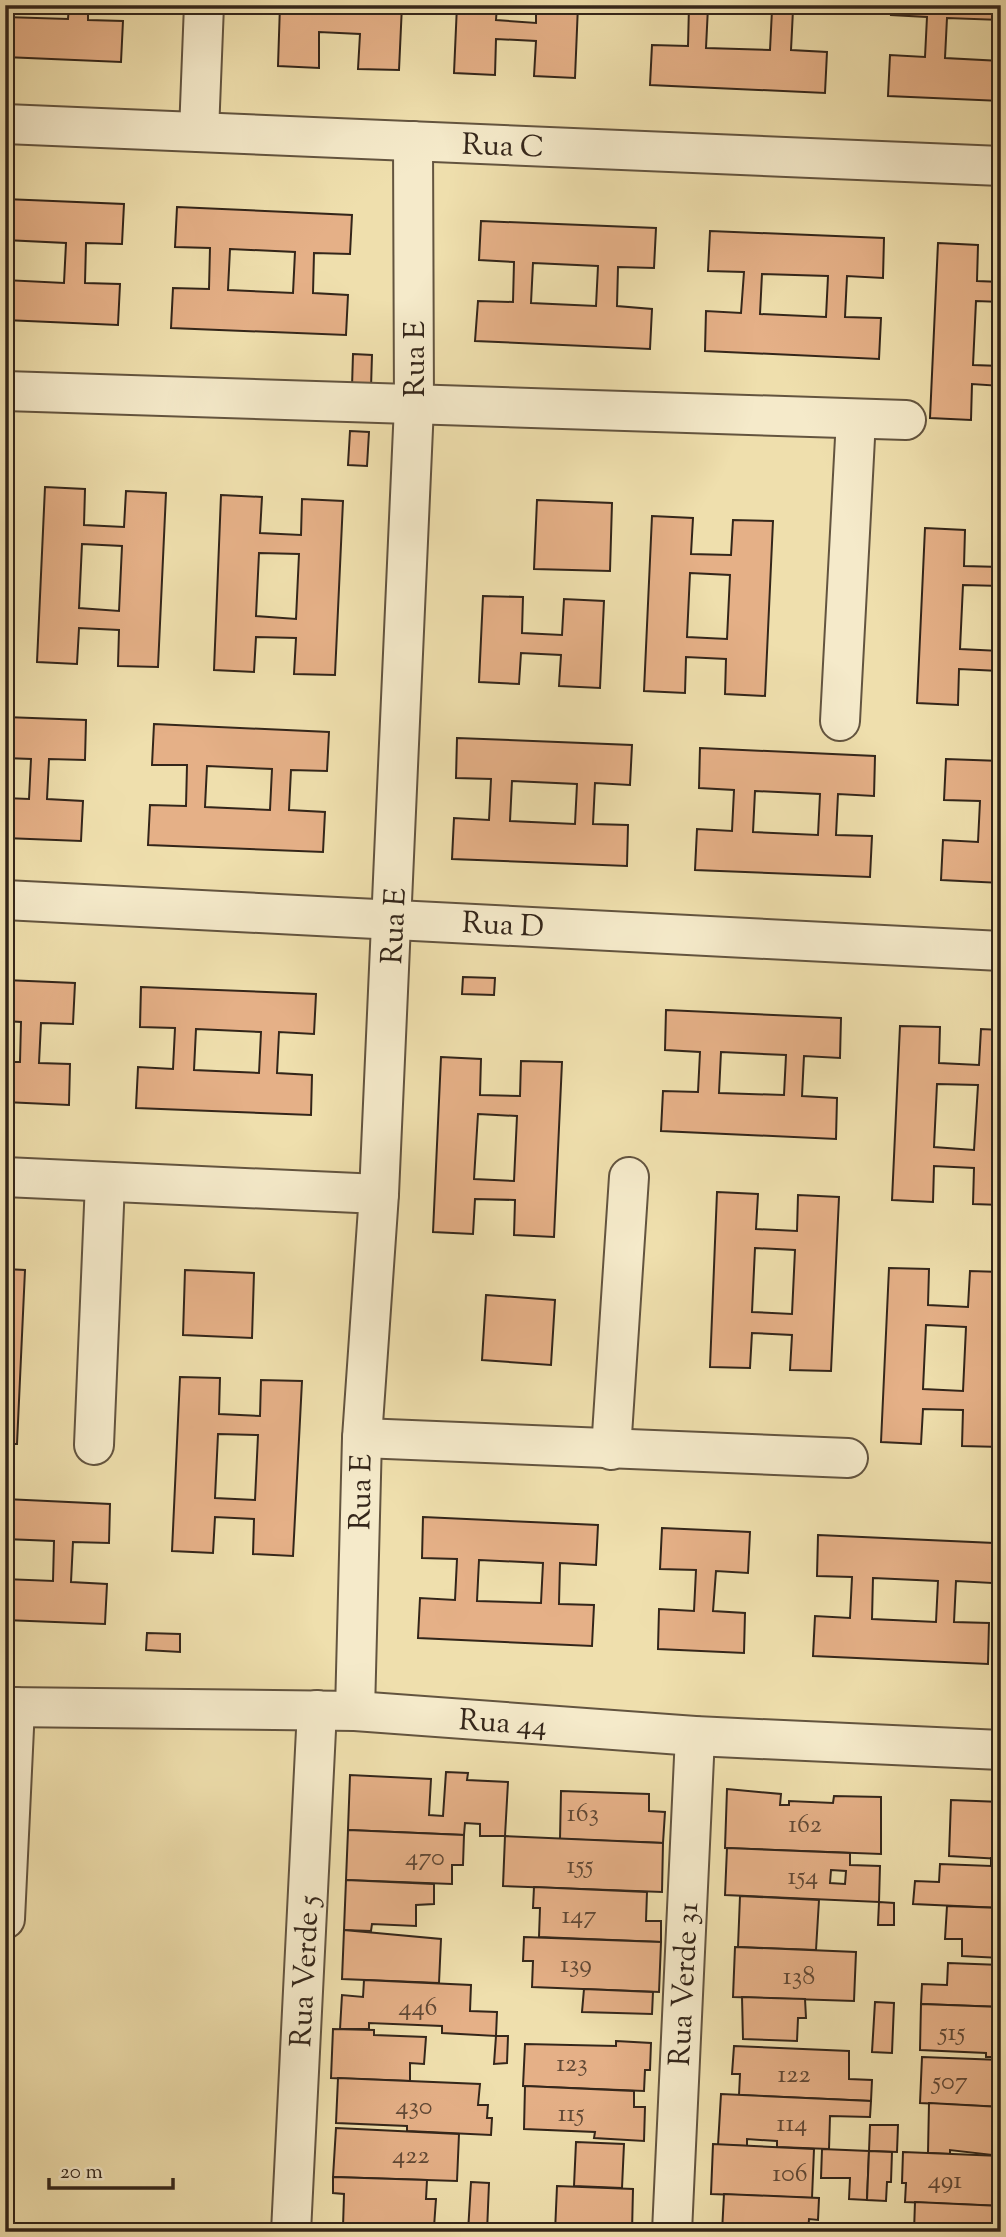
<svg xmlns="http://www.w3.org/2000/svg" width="1006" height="2237" viewBox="0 0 1006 2237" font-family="'Sorts Mill Goudy',serif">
<rect width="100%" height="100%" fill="#efdfad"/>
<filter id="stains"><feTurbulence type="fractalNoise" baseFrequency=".00286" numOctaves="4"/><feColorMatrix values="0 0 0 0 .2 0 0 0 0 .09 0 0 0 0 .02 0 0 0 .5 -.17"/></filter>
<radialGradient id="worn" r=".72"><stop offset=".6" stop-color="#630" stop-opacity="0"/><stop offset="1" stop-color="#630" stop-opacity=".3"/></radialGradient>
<g fill="#e5b087" stroke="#34261a" stroke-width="2" fill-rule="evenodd">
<path d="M69,5H88V20L123,21L121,62L5,57V17L68,19Z"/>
<path d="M280,5H320L319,11L359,13L360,5H402L399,70L358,69L360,34L319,32V68L278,66Z"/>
<path d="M457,5H497L496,20L536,23V5H578L575,78L534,76L536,41L496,39L495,75L454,73Z"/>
<path d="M676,5H829V12L793,10L791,50L827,52L825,93L650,85L652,45L688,46L689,6ZM708,7L772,10L770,50L706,48Z"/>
<path d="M892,5H1001V20L947,18L945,58L1001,61V101L888,96L890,55L925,57L927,17L891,15Z"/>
<path d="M5,199L124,204L122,244L86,243L85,283L120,284L118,325L5,320V280L64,283L66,243L5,240Z"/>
<path d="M177,207L352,215L350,254L314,253L313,293L348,295L346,335L171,328L173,288L209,289L210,248L175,247ZM230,249L295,252L293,293L228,290Z"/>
<path d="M481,221L656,228L654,268L618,267L617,306L652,309L650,349L475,341L478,301L513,302L514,262L479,260ZM533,263L598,266L596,306L531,303Z"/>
<path d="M710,231L884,238L883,278L847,276L845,317L881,318L879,359L705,351L706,311L741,313L744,272L708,271ZM762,274L828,276L826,317L760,314Z"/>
<path d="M938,243L978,245L977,281L1001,282V302L976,301L973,365L1001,366V386L972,384L971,420L930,418Z"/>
<path d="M353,354L372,355L371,388L352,387Z"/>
<path d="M350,431L369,432L367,466L348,465Z"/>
<path d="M45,487L85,489L84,525L124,527L126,491L166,493L158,667L118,666L119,630L79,628L77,664L37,662ZM82,544L122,546L119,611L79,608Z"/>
<path d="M221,495L262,497L260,533L301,535L302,499L343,501L335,675L294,674L296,638L256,637L254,672L214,670ZM259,553L299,554L296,619L256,616Z"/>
<path d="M537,500L612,503L610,571L534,569Z"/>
<path d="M652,516L693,518L691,554L731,555L733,520L773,521L765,696L725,694L726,659L686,657L685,693L644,691ZM690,573L730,575L727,639L687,637Z"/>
<path d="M925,528L965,530L964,566L1001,567V586L963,585L960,649L1000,651L1001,641V706H998L999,671L959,669L958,705L917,703Z"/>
<path d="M483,596L523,597L522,633L562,635L564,599L604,601L600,688L559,686L561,655L521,653L519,684L479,682Z"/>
<path d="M5,717L86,720L85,760L49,759L47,799L83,801L81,841L5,838V798L29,799L31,759L5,758Z"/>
<path d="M154,724L329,732L327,771L291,770L289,810L325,812L323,852L148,845L150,805L186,806L187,765H152ZM207,766L272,769L270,810L205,807Z"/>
<path d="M457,738L632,745L630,785L595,783L593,824L628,825L627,866L452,859L454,818L489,820L491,779L456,778ZM512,781L577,784L575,824L510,821Z"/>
<path d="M700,748L875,756L874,796L838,794L836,835L872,836L870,877L695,870L697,829L732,831L734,790L699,788ZM755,791L820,794L818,835L753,832Z"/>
<path d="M946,759L1001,761L997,842H1001V883L941,880L943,840L978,842L980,801L944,800Z"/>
<path d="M463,977L495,978L494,995L462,994Z"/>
<path d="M5,980L75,983L73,1024L41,1023L39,1063L70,1064L69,1105L5,1102V1062H20L21,1022L5,1021Z"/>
<path d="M141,987L316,994L314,1034L279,1032L277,1073L312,1075L311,1115L136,1108L138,1067L173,1069L175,1028L140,1027ZM196,1029L261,1032L259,1073L194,1070Z"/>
<path d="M666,1010L841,1018L840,1058L804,1056L802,1096L837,1098L836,1139L661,1131L663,1091L698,1092L700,1052L665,1050ZM721,1052L786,1055L784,1095L719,1093Z"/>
<path d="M900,1026L940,1027L939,1063L979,1065L981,1029L1001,1030V1205L973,1204L974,1168L934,1166L933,1202L892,1200ZM937,1084L978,1085L974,1150L934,1147Z"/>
<path d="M441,1057L481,1059L480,1095L520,1096L521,1061L562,1062L554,1237L514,1235L515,1200L475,1199L473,1234L433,1232ZM478,1114L517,1116L514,1181L474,1179Z"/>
<path d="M717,1192L758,1194L756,1229L797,1231L798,1195L839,1197L831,1371L790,1370L792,1335L752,1333L750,1368L710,1367ZM755,1248L795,1250L792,1314L752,1312Z"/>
<path d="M889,1268L929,1269L928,1305L968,1307L970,1271L1001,1272V1447L962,1446L963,1410L923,1409L921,1444L881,1442ZM926,1325L966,1327L963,1391L923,1389Z"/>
<path d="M5,1269L25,1270L17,1444H5Z"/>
<path d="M185,1270L254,1273L252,1338L183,1335Z"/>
<path d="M486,1295L555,1300L551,1365L482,1360Z"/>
<path d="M180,1377L220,1378L219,1414L260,1416L261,1380L302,1381L293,1556L253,1554L254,1519L215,1517L213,1553L172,1551ZM218,1434L258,1435L255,1500L215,1498Z"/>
<path d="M5,1499L110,1504L109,1543L73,1542L71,1582L107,1584L105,1624L5,1620V1579L53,1581L54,1541L5,1539Z"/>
<path d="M423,1517L598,1525L596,1565L560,1563L559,1604L594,1605L592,1646L418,1638L420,1598L455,1600L457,1559L422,1558ZM479,1560L543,1563L541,1603L477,1601Z"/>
<path d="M662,1528L750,1532L748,1573L716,1571L713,1611L745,1613L744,1653L658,1649L659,1609L694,1611L696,1570L660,1569Z"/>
<path d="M818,1535L994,1543L992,1583L956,1581L954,1622L989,1623L988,1664L813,1656L815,1616L850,1618L852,1577L817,1576ZM873,1578L938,1581L936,1622L872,1619Z"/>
<path d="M147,1633L180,1634V1652L146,1650Z"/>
<path d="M446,1772L468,1773L467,1780L508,1782L505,1836H480V1824L465,1823L464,1835L348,1830L350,1775L431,1779L429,1815L443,1816Z"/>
<path d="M727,1789L781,1794L780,1805H789V1801L833,1803L834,1796L881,1797V1854L725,1848Z"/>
<path d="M561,1791L649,1794V1811L665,1812L663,1843L560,1839Z"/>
<path d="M951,1800L1001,1802V1859L949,1856Z"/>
<path d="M348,1830L464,1835L463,1865H452V1884L346,1880Z"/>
<path d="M505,1836L663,1843L662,1892L503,1886Z"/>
<path d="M727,1848L850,1853V1865L880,1866L879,1902L725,1895ZM831,1870L846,1871L845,1884L830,1883Z"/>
<path d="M991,1858L1001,1859V1908L913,1904L915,1881L939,1882L940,1864L991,1866Z"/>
<path d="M346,1880L434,1884V1904L416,1905V1926L372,1924L371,1931L344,1930Z"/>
<path d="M534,1887L647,1892L646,1921H661V1942L539,1937L540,1908H533Z"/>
<path d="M740,1896L819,1900L816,1950L738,1947Z"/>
<path d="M879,1902L894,1903V1925H878Z"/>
<path d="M947,1906L1001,1908V1958L962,1956V1939H945Z"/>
<path d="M344,1930L441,1939L439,1983L342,1979Z"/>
<path d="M524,1937L661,1942L659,1992L532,1987L533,1961H523Z"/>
<path d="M735,1947L856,1952L854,2001L733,1997Z"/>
<path d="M948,1963L1001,1965V2007L921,2004L922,1984L947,1985Z"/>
<path d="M364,1980L471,1985L470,2011L497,2012L496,2036L442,2033V2026L369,2023V2029H340L342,1995L363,1997Z"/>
<path d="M584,1989L653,1992L652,2014L582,2012Z"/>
<path d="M742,1997L805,1999L806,2018H798L797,2041L743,2039Z"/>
<path d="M875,2002L894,2003L892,2053L872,2052Z"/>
<path d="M921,2004L1001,2007V2057H986V2053L920,2050Z"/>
<path d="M333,2029L374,2030V2035L426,2037L424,2064L410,2063V2081L331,2078Z"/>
<path d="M496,2036H508L507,2063L494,2064Z"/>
<path d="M616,2041L651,2043L650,2070H645L644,2091L523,2086L525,2044L616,2046Z"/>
<path d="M734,2046L849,2051V2079L872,2080L871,2101L739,2095L740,2074H732Z"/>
<path d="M922,2057L1001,2060V2107L920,2103Z"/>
<path d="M338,2078L480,2084L478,2105H488L487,2118H492L491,2135L407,2131V2126L336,2123Z"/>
<path d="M525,2086L634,2091V2107H645L644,2141L594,2138L595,2132L524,2129Z"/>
<path d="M721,2094L871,2101L870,2117L830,2116L829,2149L777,2147V2141L747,2139V2146L718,2145Z"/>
<path d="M929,2103L1001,2107V2156L950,2150V2154L928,2153Z"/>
<path d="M870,2125H898L897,2152L869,2151Z"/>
<path d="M336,2128L459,2134L457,2181L333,2177Z"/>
<path d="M576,2142L624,2144L622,2188L574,2186Z"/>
<path d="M713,2144L814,2149L812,2198L711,2194Z"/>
<path d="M822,2149L869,2151L867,2200L849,2199L850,2178H821Z"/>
<path d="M869,2151L892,2152L891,2182H887L886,2201L867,2200Z"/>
<path d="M903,2152L1001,2156V2206L905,2202L906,2183H902Z"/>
<path d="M333,2177L427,2180L426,2199H436L434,2227L376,2223L375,2228L343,2227L344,2194L333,2193Z"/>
<path d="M471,2182L489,2183L487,2232H468Z"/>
<path d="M557,2186L633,2189L632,2232H555Z"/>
<path d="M724,2194L819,2198L818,2220L809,2219L808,2232H722Z"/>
<path d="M915,2202L1001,2206V2232H914Z"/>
<path d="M331,2226L433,2231V2232H331Z"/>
</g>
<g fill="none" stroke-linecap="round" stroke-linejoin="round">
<defs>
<g id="minor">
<path d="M5,124L1001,166"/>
<path d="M199,132L204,5"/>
<path d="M5,391L906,420"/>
<path d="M840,721L856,419"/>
<path d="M5,900L1001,951"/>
<path d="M5,1177L379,1194"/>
<path d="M362,1438L848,1458"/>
<path d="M94,1445L105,1182"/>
<path d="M611,1450L629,1177"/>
<path d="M5,1707L355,1711L695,1736L1001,1750"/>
<path d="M355,1711L362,1438L379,1194L414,406L413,141"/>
<path d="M5,1919L15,1707"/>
<path d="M291,2232L317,1710"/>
<path d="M672,2232L695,1736"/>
</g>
</defs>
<use href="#minor" stroke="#63543f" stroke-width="42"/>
<use href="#minor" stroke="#f5eaca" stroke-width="38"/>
</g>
<g text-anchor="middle" stroke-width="5" stroke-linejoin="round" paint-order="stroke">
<g font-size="26" fill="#604835">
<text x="583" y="1821">163</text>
<text x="805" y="1832">162</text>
<text x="425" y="1865">470</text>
<text x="580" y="1873">155</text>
<text x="803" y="1884">154</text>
<text x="579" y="1923">147</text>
<text x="576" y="1972">139</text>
<text x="799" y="1984">138</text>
<text x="418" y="2015">446</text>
<text x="952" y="2040">515</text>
<text x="572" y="2071">123</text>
<text x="794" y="2082">122</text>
<text x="950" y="2089">507</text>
<text x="414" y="2114">430</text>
<text x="571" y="2121">115</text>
<text x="792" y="2131">114</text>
<text x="411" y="2163">422</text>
<text x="790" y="2181">106</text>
<text x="945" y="2188">491</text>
</g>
<g font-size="30" fill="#34261a" stroke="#f5eaca">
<text transform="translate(503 145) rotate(2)" y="10">Rua C</text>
<text transform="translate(414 359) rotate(-90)" y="10">Rua E</text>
<text transform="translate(503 924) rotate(3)" y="10">Rua D</text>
<text transform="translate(393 926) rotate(-87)" y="10">Rua E</text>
<text transform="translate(360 1492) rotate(-89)" y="10">Rua E</text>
<text transform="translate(503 1722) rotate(4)" y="10">Rua 44</text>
<text transform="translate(304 1971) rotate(-87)" y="10">Rua Verde 5</text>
<text transform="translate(683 1984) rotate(-87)" y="10">Rua Verde 31</text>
</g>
</g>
<rect width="1006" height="2237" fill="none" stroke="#efdfad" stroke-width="28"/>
<rect x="7" y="7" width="992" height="2223" fill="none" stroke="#34261a" stroke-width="3.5"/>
<rect x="14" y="14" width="978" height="2209" fill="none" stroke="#34261a" stroke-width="2"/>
<path d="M49 2178v10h124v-10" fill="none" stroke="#34261a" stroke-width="3.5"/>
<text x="60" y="2178" font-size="21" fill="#34261a" stroke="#f5eaca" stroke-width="5" paint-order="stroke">20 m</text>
<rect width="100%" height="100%" filter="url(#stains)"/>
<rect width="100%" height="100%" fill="url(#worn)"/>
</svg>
